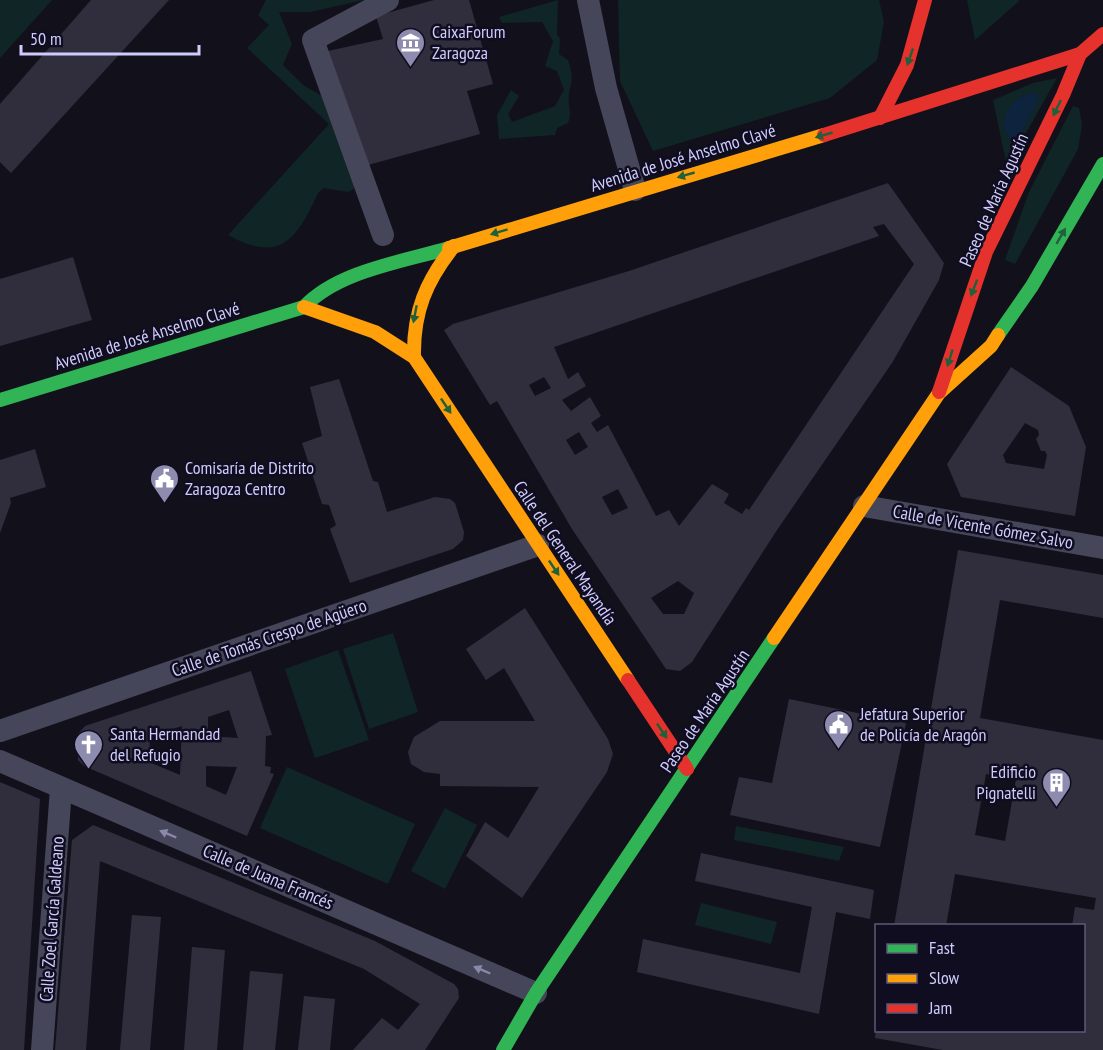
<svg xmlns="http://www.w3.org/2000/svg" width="1103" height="1050" viewBox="0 0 1103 1050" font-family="'PT Sans Narrow',sans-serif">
<rect width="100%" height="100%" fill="#12111b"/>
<g fill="#102525">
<path d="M0,0H52L0,58Z"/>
<path d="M266,0H364L310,12H279L292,44L283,65L303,85L320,95L324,91L355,184L354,189L348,192L324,188L318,193C297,239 281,264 228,235L329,124L247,48L269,25L258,15Z"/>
<path d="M558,0L557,35L560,38L559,54L568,60C577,85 567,84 569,104C570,112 571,115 568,123L557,128L555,135L499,139L497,115L511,90L519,96L508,114L512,122L555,106L564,90L557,71L545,66L553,41L542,22L502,23L499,17Z"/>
<path d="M618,0H879L884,22L877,60L830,98L653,151L620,81Z"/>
<path d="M967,0H1019V1L975,40Z"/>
<path d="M1057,78L1011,160L1006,162L993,100L1033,83Z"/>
<path d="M1073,106L1079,108L1082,125L1078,149L1015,264L1005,260L1029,192Z"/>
<path d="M393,633L418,712L369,729L343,649Z"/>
<path d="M338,650L369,740L315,758L285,669Z"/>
<path d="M287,767L415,824L388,884L260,828Z"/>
<path d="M445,808L477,825L445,889L411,871Z"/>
<path d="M736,826L844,847L839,861L734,840Z"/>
<path d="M701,903L777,922L771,944L695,925Z"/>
</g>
<path fill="#0d233e" d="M1032,93L1038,95V101L1017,142H1012L1003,126C1006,108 1013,97 1032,93Z"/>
<g fill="#302e3d" fill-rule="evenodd">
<path d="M91,0H169L11,173L0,162V104Z"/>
<path d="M434,0H469L493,84L467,91L480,134L368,165L328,51L383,39L376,16Z"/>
<path d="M888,183L944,263L939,280L892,363L777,530L692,662L680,671L666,669L572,529L497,401L490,405L444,330L453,324L629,271ZM884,224L914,264L749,510L746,508L742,514L724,503L729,494L712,484L679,526L669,510L656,516L608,425L597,432L591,423L601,416L590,397L571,411L562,400L586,386L578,372L568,379L554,347L879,236L873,227ZM544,377L551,388L535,396L529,385ZM579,432L588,447L575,455L566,440ZM618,489L628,508L612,515L602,497ZM678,581L694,593L684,614H663L651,598Z"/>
<path d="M73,257L92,320L0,346V279Z"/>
<path d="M1011,367L1069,406L1086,447L1075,516L961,497L947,464ZM1025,423L1038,430L1039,435L1036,439L1041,451H1045L1047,455L1044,469L1006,463L1003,455Z"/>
<path d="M339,379L373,481L378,482L387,512L435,497L450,499L455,503L464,532L463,540L453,549L350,583L330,529L336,525L329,505L322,504L302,443L322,436L310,387Z"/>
<path d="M35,449L46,487L10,498L11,503L0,533V460Z"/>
<path d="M958,550L1103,575V618L1000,600L980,718L1103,740V1050H943L875,1038L876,1030H1084V926H1072L1075,907L1094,910L1096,898L955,874L946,926H894ZM986,774L1016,779L1005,841L975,835Z"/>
<path d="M525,608L608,739L613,754L607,772L522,898L466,856L485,822L508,838L539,787L440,786V774L424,772L411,764L408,752L414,737L440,721H535L504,668L486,680L466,649Z"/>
<path d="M251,671L272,735L266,736L265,766L271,767L270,773L274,774L247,836L84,766L78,760V734L85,726ZM229,710L238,738L208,736V717ZM182,726L180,775L149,762L150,736ZM206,766L237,767L226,795L206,786Z"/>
<path d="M789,699L906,723L880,847L730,815L739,777L772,783Z"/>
<path d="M0,782L40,799L24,1050H0Z"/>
<path d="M93,825L375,941L454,984L458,989L459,998L425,1050H353L382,1018L398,1030L420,1004L364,969L100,861L86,1050H55L72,840Z"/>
<path d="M701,853L874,890L870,919L836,912L819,1014L637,972L643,939L800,973L812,907L695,881Z"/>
<path d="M132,915L161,917L150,1050H120Z"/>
<path d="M192,947L225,950L217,1050H184Z"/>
<path d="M250,971L283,974L275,1050H243Z"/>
<path d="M304,996L335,999L330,1050H298Z"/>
</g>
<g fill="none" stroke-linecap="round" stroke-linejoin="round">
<g stroke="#46465b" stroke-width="22">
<path d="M588,0L606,88L635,190"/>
<path d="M383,235L313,40L388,0"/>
<path d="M864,506L1103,548"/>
<path d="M0,731L538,545"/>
<path d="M0,761L536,993"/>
<path d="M42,1050L61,788"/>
</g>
<g stroke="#30b455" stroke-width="14">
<path d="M998,335L1032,286L1103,164"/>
<path d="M0,400L304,307C338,271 402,262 449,248"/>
<path d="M503,1050L536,993L774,638"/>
</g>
<g stroke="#ff9f0a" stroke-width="14">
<path d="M449,248L824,135"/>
<path d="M304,307L375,332L414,357L628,680"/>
<path d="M414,357C413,312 426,281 454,246"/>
<path d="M774,638L939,393L991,346L998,335"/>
</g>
<g stroke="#e5322d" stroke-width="14">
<path d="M880,118L907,65L925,0"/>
<path d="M824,135L1080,54"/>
<path d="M939,392L986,252L1063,95L1080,54L1103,34"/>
<path d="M628,680L687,769"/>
</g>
</g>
<defs><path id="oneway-solid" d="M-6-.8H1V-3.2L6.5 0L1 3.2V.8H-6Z" transform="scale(1.5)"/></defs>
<g fill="#20603a">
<use href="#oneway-solid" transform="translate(910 57) rotate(109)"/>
<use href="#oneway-solid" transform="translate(1057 108) rotate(116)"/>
<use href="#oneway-solid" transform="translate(824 135) rotate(164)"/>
<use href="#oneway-solid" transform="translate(686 175) rotate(164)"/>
<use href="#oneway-solid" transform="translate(499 232) rotate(163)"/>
<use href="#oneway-solid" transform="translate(1061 236) rotate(-60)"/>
<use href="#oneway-solid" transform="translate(974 288) rotate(111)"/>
<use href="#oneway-solid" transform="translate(415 314) rotate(101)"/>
<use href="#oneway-solid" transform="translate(950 358) rotate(107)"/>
<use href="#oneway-solid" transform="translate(446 406) rotate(56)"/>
<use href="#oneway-solid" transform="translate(554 568) rotate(56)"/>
<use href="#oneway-solid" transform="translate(662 731) rotate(56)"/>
</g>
<g fill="#8a89ac">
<use href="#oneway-solid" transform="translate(168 834) rotate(-157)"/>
<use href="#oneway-solid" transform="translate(482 970) rotate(-157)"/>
</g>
<defs>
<symbol id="museum-pin" viewBox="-11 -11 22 30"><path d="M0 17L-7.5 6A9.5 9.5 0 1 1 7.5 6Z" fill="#8d8bae" stroke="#0f0d1f"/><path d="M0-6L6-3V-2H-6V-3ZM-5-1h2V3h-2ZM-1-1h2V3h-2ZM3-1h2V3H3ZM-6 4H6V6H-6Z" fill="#fff"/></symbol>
<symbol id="civic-pin" viewBox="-11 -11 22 30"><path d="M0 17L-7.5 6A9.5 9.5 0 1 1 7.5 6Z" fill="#8d8bae" stroke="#0f0d1f"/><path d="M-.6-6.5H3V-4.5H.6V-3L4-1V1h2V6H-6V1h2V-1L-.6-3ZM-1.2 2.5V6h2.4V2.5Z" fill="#fff"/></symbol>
<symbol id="church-pin" viewBox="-11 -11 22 30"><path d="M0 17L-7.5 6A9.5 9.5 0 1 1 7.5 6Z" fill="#8d8bae" stroke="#0f0d1f"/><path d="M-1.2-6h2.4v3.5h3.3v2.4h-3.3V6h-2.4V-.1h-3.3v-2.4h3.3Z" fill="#fff"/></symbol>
<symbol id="building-pin" viewBox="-11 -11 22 30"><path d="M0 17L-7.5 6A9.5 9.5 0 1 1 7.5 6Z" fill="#8d8bae" stroke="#0f0d1f"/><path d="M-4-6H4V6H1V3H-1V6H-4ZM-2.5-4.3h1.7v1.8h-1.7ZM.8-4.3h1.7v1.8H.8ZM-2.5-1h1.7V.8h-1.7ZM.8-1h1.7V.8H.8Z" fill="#fff"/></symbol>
</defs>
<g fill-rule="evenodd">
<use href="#museum-pin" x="394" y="26" width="33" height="45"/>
<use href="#civic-pin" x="148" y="462" width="33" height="45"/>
<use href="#civic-pin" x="822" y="708" width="33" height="45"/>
<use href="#church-pin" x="72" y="728" width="33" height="45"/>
<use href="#building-pin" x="1040" y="766" width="33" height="45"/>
</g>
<g text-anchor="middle" stroke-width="5" stroke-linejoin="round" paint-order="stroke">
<g font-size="18" fill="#cfccfd" stroke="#0f0d1f" text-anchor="start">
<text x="432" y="38">CaixaForum<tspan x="432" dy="21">Zaragoza</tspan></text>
<text x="185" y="474">Comisaría de Distrito<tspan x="185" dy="21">Zaragoza Centro</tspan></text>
<text x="860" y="720">Jefatura Superior<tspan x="860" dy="21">de Policía de Aragón</tspan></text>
<text x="110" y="740">Santa Hermandad<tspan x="110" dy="21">del Refugio</tspan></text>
<text x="1036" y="778" text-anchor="end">Edificio<tspan x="1036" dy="21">Pignatelli</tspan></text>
</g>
<g font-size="18" fill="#cfccfd" stroke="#0f0d1f">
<text transform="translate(683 158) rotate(-17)" y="6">Avenida de José Anselmo Clavé</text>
<text transform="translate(994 200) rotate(-66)" y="6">Paseo de María Agustín</text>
<text transform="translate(147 336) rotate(-17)" y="6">Avenida de José Anselmo Clavé</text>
<text transform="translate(983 527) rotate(10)" y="6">Calle de Vicente Gómez Salvo</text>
<text transform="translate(565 553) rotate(56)" y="6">Calle del General Mayandía</text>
<text transform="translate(269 638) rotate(-19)" y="6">Calle de Tomás Crespo de Agüero</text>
<text transform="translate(705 711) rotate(-56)" y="6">Paseo de María Agustín</text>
<text transform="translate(268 877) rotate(23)" y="6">Calle de Juana Francés</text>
<text transform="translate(52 919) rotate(-86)" y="6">Calle Zoel García Galdeano</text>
</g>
</g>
<rect x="875" y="924" width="210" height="108" fill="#0f0d1f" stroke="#5c5978" stroke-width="1.5"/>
<rect x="887" y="944" width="30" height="9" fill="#30b455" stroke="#5c5978" stroke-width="1.5"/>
<text x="929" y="954" font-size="18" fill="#cfccfd">Fast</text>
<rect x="887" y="974" width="30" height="9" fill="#ff9f0a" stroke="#5c5978" stroke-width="1.5"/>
<text x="929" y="984" font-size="18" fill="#cfccfd">Slow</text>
<rect x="887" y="1004" width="30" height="9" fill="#e5322d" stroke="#5c5978" stroke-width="1.5"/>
<text x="929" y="1014" font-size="18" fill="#cfccfd">Jam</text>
<path d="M21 45v9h178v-9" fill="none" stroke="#cfccfd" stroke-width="3"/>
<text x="30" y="45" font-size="18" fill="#cfccfd" stroke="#0f0d1f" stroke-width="4.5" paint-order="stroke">50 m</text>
</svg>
